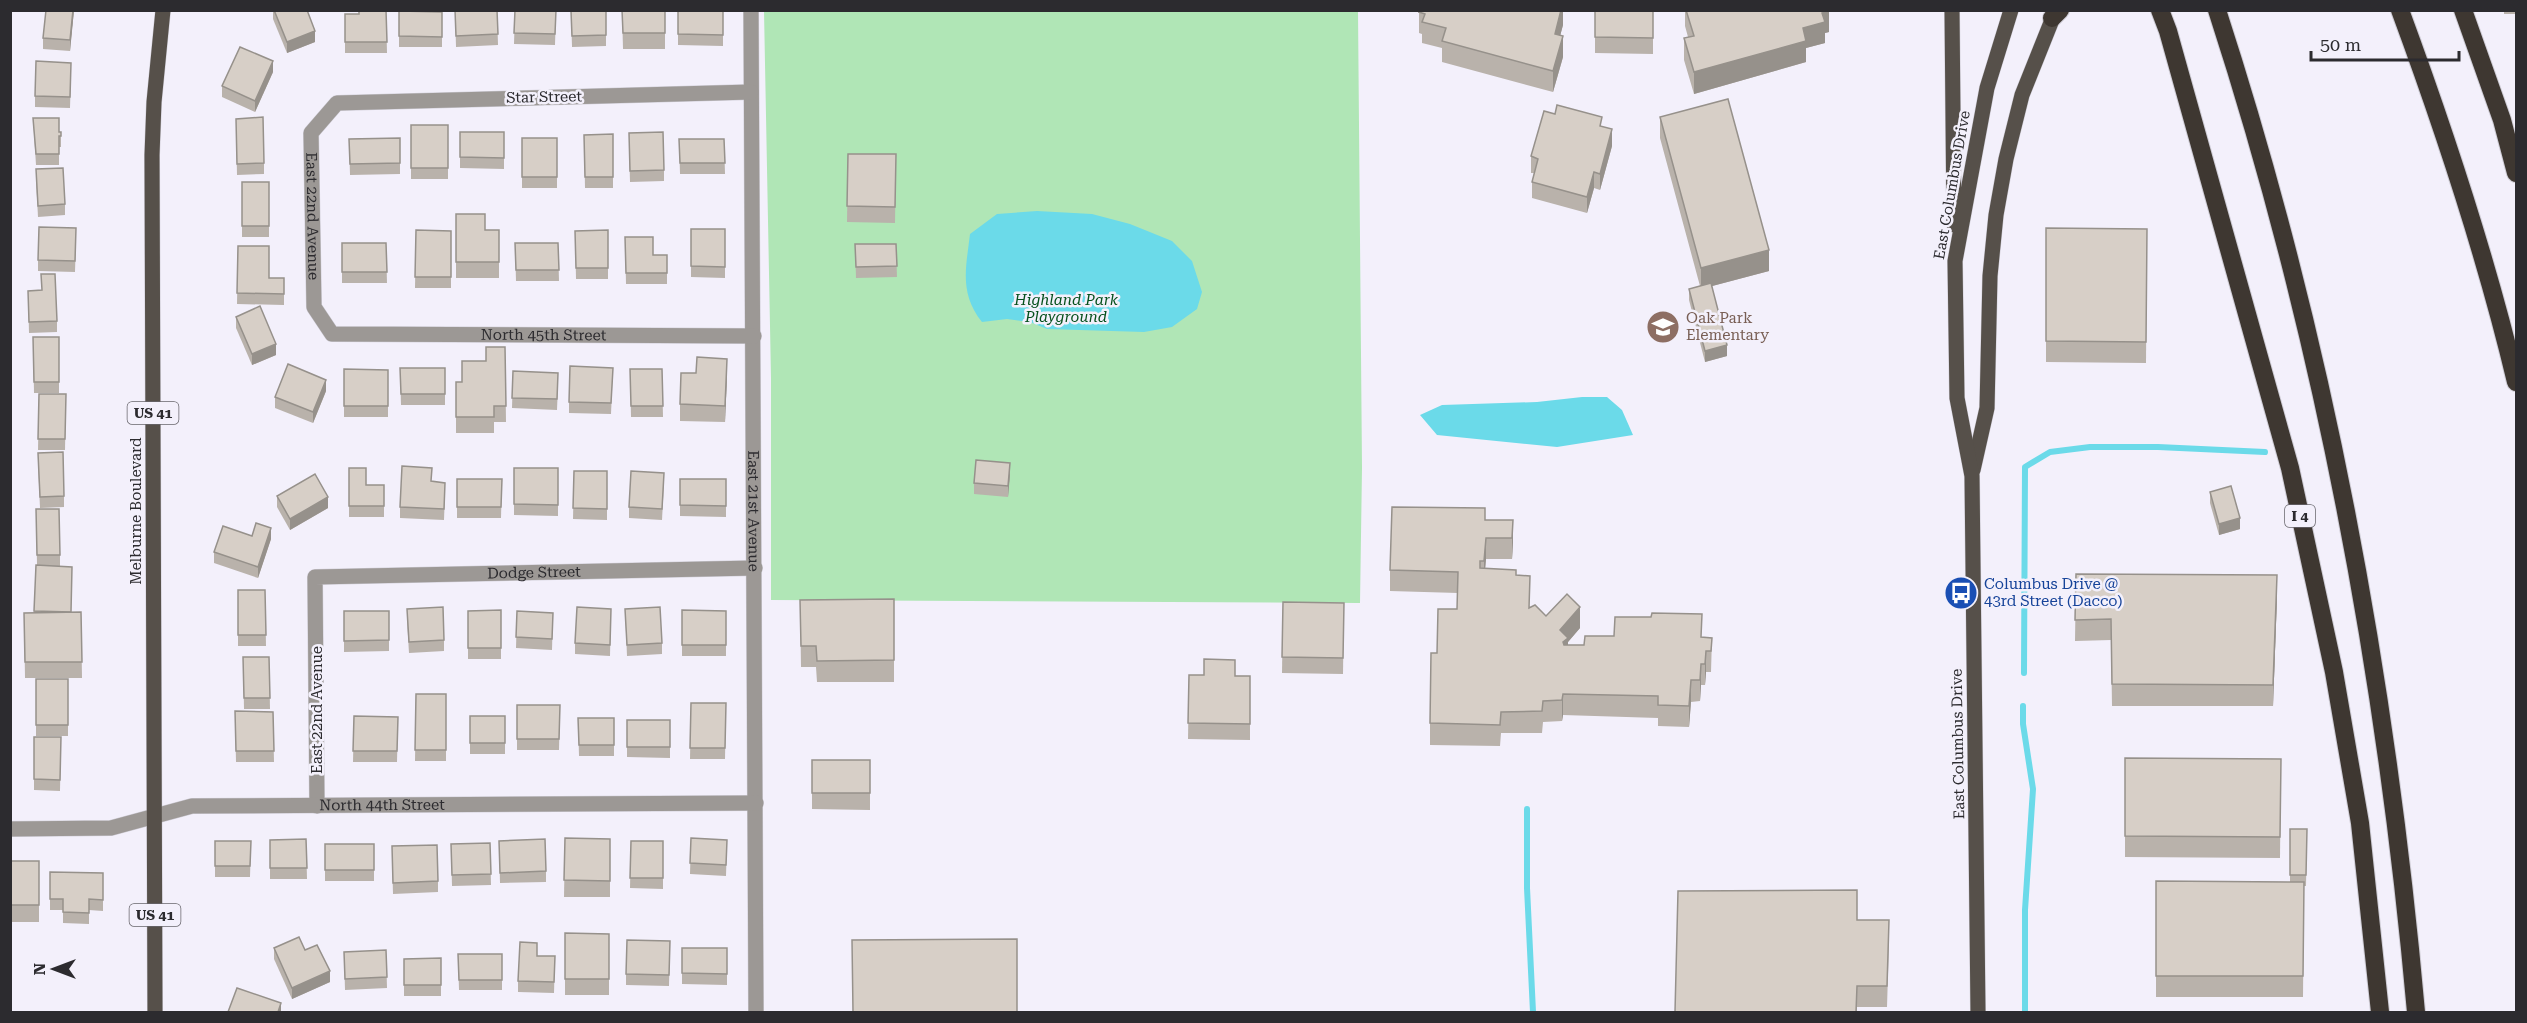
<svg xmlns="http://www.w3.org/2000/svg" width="2527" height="1023" viewBox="0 0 2527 1023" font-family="'Roboto Serif',serif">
<rect width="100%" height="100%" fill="#f3f0fb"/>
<path fill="#b0e6b6" d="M764,11H1358L1362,468L1360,603L771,600V378Z"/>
<g fill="#6bdae9">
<path d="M1037,211L1092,214L1130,224L1172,241L1192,261L1202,292L1197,309L1172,327L1144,332L1047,329L1030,322L1007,319L982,322C959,293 966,268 970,234L997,214Z"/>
<path d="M1582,397H1607L1622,410L1633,435L1557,447L1437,435L1420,415L1442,405L1537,402Z"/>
</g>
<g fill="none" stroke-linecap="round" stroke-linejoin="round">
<g stroke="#6bdae9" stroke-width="6">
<path d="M2024,673L2025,467L2050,452L2090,447H2158L2265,452"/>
<path d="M2023,706V724L2033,789L2025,910V1012"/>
<path d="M1527,809V888L1533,1012"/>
</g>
<defs>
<g id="minor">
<path id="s1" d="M751,10L756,1012"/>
<path id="s2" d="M751,92L337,103L311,133L314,307L332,334L754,336"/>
<path id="s3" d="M317,806L315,577L755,568"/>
<path id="s4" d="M10,829L111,828L192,806L756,803"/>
</g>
<g id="major">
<path d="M1952,10L1954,225"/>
<path d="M1973,470L1987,408L1990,276L1996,215L2006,159L2022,95L2056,10"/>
<path d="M155,1012L152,155L154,102L163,10"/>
<path d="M1978,1012L1972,476L1957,398L1955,261L1987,88L2011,10"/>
</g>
<g id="highway">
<path d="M2160,10L2168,31L2290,468L2334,672L2360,823L2380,1012"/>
<path d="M2217,10C2322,333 2386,675 2416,1012"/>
<path d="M2400,10C2445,132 2486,256 2516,382"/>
<path d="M2463,10L2502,120L2516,173"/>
<path d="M2052,18L2060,10"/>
</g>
</defs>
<use href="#minor" stroke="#cfcdd6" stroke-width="16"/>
<use href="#major" stroke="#cfcdd6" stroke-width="16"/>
<use href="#highway" stroke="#cfcdd6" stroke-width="20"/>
<use href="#minor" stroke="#9c9895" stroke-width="15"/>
<use href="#major" stroke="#56504a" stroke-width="15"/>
<use href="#highway" stroke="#3e3731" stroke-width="18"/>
</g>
<g fill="#b9b2ab">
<path d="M74,10L70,51L43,49V38Z"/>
<path d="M273,10H307L315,42L287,53L273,19Z"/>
<path d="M386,10L387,53H345V14H359Z"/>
<path d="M455,10H497L498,45L456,47Z"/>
<path d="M515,10H556L555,45L514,44Z"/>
<path d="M606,10V46L572,47L571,11Z"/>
<path d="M622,10H665V49H623Z"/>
<path d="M678,10H723V46L678,45Z"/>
<path d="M1418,10H1563V25L1560,36L1563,57L1553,92L1442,62V48L1422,43V34L1419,33V13H1418Z"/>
<path d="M1595,10H1653V54L1595,53Z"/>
<path d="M1685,10H1828L1829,32L1825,33V43L1806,48V62L1694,94L1684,60V38L1688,37L1685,26Z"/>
<rect x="2504" y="10" width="13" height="4"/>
<path d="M399,11L442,12V47H399Z"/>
<path d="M273,72L255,112L222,97V86Z"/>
<path d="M71,74L70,108L35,107V96Z"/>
<path d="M1660,117L1769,271L1712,286L1727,356L1705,362L1689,300V289L1700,286L1660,138Z"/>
<path d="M33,118L59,132H61V147H59V165H36Z"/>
<rect x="411" y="125" width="37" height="54"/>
<path d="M1602,127L1612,146L1600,190L1594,188L1587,213L1532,198V182L1534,173H1531V156Z"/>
<path d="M236,130L264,163V174L237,175Z"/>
<path d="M460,132H504V169L460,168Z"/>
<path d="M613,134V188H585L584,135Z"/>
<path d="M400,138V174L350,175L349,139Z"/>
<rect x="522" y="138" width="35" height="50"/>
<path d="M679,139H724L725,174H680Z"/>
<path d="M629,144L664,170V181L630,182Z"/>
<path d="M848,154H896L895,223L847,222Z"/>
<path d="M36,180L65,204V215L38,217Z"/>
<rect x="242" y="182" width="27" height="55"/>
<path d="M456,214L485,230H499V278H456Z"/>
<path d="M2046,228L2147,229L2146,363L2046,362Z"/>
<path d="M691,229H725V278L691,277Z"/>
<path d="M416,230L451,231V288H415Z"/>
<path d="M608,230V279H576L575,231Z"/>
<path d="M625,237L653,255H667V284H626Z"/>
<path d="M76,239L75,272L38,271V260Z"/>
<path d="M342,243H386L387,283H342Z"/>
<path d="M515,243H558L559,281H516Z"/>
<path d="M855,244H896L897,277L856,278Z"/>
<path d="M238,246L269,278H284V305L237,304Z"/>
<path d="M42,290L57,321V332L29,333L28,291Z"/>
<path d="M236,317L276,355L252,365L236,328Z"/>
<path d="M33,337H59V393H34Z"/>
<path d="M505,347L506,422H494V433H456V382H462L486,361Z"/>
<path d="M400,368H445V405H401Z"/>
<path d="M613,368L611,414L569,413V402Z"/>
<path d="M344,369L388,370V417H344Z"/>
<path d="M630,369H662L663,417H631Z"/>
<path d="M513,371L558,384L557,410L512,408Z"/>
<path d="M727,375L725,422L680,421V404Z"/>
<path d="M326,391L313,423L275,408V397Z"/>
<path d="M39,394H66L65,450H38Z"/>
<path d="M38,464L64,496V507L40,508Z"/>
<path d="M349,468L366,485H384V517H349Z"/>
<path d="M514,468H558V516L514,515Z"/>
<path d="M574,471H607V520L573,519Z"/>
<path d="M1010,474L1008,497L974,494V483Z"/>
<path d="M457,479H502L501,518H457Z"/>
<path d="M680,479H726V517L680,516Z"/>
<path d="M431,481L445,493L444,520L400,518V507Z"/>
<path d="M664,483L662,520L629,518V507Z"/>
<path d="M2210,492L2240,529L2219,535L2210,503Z"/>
<path d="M277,496L328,508L290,530L277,507Z"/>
<path d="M36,509L60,555V566H53L71,612H81L82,678H25L24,613H34L36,565H37Z"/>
<path d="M1485,520H1513V542L1512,559H1486L1485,569L1516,575L1530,608L1546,616L1580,628L1568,642V645H1584L1702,637L1712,638L1711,672H1706L1705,685H1701L1700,701L1691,702L1689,727L1658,726V718L1563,715L1562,721L1543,722L1542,733H1501L1500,746L1430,745V723L1437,653L1457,609L1458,593L1390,591V570Z"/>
<path d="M252,536L271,539L258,578L214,563V552Z"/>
<path d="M2076,574L2277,597L2273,706H2112L2111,640L2075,641Z"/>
<path d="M238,590H265L266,646H238Z"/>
<path d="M894,599V682H817L816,667H801L800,600Z"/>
<path d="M1283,602L1344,603L1343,674L1282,673Z"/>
<path d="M611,609L610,656L575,654V643Z"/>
<path d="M625,609L662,643V654L627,656Z"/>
<path d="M501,610V659H468V611Z"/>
<path d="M682,610L726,611V656H682Z"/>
<path d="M344,611H389V651L344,652Z"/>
<path d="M517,611L553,613L552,650L516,648Z"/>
<path d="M407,619L444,640V651L409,653Z"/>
<path d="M243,657H269L270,709H244Z"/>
<path d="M1189,675L1250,676V740L1188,739Z"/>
<rect x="36" y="679" width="32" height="57"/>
<path d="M416,694H446V761H415Z"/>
<path d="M691,703H726L725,759H690Z"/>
<path d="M517,705H560L559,750H517Z"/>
<path d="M235,711L273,712L274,762H236Z"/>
<path d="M354,716L398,717L397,762H353Z"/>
<rect x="470" y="716" width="35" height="38"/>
<path d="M578,718H614V756H579Z"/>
<path d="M627,720H670V758L627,757Z"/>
<path d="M34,737H61L60,791L34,790Z"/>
<path d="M2125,758L2281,759L2280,858L2125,857Z"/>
<path d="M812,760H870V810L812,809Z"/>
<path d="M2290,829H2307L2306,886H2304L2303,997H2156V881L2290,882Z"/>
<path d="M565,838L610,839V897H564Z"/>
<path d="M691,838L727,840L726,876L690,874Z"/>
<path d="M306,839L307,879H270V840Z"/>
<path d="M215,841H251L250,877H215Z"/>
<path d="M499,841L546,871V882L500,883Z"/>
<path d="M631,841H663V889L630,888Z"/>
<path d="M490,843L491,885L452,886L451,844Z"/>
<rect x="325" y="844" width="49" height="37"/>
<path d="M392,857L438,881V892L393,894Z"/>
<rect x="10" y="861" width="29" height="61"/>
<path d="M50,872L103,873V911L89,910V924L63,923V910H50Z"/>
<path d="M1857,920L1889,941L1887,1007H1857V1012H1675Z"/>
<path d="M565,933L609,934V995H565Z"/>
<path d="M670,941L669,986L626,985V974Z"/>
<path d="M274,948L330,982L292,999L274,959Z"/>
<path d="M682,948H727V985L682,984Z"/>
<path d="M386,950L387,988L345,990L344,952Z"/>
<path d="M458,954H502V990H459Z"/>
<path d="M537,956H555L554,993L518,992V981Z"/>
<path d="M441,958V996H404V959Z"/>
</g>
<g fill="#96918b">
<path d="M73,10H74L70,51V40Z"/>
<path d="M1561,10H1563V25L1555,55V34Z"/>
<path d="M1829,11V32L1825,33V43L1806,48V62L1694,94V72L1803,28L1822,13Z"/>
<path d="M315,31V42L287,53V42Z"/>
<path d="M1563,36V57L1553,92V71Z"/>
<path d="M273,61V72L255,112V101Z"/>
<path d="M1612,129V146L1600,190V174Z"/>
<path d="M1594,172V188L1587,213V197Z"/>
<path d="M1769,250V271L1701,289V268Z"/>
<path d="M276,344V355L252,365V354Z"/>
<path d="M1727,345V356L1705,362V351Z"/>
<path d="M727,359V375L725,422V406Z"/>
<path d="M326,380V391L313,423V412Z"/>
<path d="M1010,463V474L1008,497V486Z"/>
<path d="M328,497V508L290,530V519Z"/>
<path d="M2240,518V529L2219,535V524Z"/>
<path d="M1513,520V542L1512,559V538Z"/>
<path d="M271,528V539L258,578V567Z"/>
<path d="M1486,538V559L1484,582V561Z"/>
<path d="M2277,575V597L2273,706V685Z"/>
<path d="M1580,607V628L1568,642V659L1560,630Z"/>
<path d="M1706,651V672L1705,685V664Z"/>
<path d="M1701,664V685L1700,701V680Z"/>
<path d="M1691,680V702L1689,727V706Z"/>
<path d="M1563,694V715L1562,721V700Z"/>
<path d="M330,971V982L292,999V988Z"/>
<path d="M281,1003V1012H278Z"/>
</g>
<g fill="#d7cfc7" stroke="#96918b" stroke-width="1.5">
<path d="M46,10H73L70,40L43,38Z"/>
<path d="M274,10H307L315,31L287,42Z"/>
<path d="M359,10H386L387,42H345V14H359Z"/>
<path d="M455,10H497L498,34L456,36Z"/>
<path d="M515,10H556L555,34L514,33Z"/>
<path d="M606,10V35L572,36L571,11Z"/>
<path d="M622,10H665V33H623Z"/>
<path d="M678,10H723V35L678,34Z"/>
<path d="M1420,10H1561L1555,34L1563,36L1553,71L1442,41L1446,28L1422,22L1425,14L1419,12Z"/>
<path d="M1595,10H1653V38L1595,37Z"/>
<path d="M1686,10H1828L1829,11L1822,13L1825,22L1803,28L1806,41L1694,72L1684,38L1694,36Z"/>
<path d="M399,11L442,12V37L399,36Z"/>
<path d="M240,47L273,61L255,101L222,86Z"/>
<path d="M36,61L71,63L70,97L35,96Z"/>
<path d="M1728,99L1769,250L1701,268L1660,117Z"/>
<path d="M1557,105L1602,117L1600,126L1612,129L1600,174L1594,172L1587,197L1532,182L1538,159L1531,156L1544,111L1555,114Z"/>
<path d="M263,117L264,163L237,164L236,119Z"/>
<path d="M33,118H59V132H61V136H59V154H36Z"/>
<rect x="411" y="125" width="37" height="43"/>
<path d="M460,132H504V158L460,157Z"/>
<path d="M663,132L664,170L630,171L629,133Z"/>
<path d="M613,134V177H585L584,135Z"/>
<path d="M400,138V163L350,164L349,139Z"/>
<rect x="522" y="138" width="35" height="39"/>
<path d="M679,139H724L725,163H680Z"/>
<path d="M848,154H896L895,207L847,206Z"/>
<path d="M63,168L65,204L38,206L36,169Z"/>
<rect x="242" y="182" width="27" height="44"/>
<path d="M456,214H485V230H499V262H456Z"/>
<path d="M39,227L76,228L75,261L38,260Z"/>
<path d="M2046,228L2147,229L2146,342L2046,341Z"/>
<path d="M691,229H725V267L691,266Z"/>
<path d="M416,230L451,231V277H415Z"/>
<path d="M608,230V268H576L575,231Z"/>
<path d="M625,237H653V255H667V273H626Z"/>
<path d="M342,243H386L387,272H342Z"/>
<path d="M515,243H558L559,270H516Z"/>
<path d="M855,244H896L897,266L856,267Z"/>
<path d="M238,246H269V278H284V294L237,293Z"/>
<path d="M41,274H55L57,321L29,322L28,291L42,290Z"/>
<path d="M1711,283L1727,345L1705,351L1689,289Z"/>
<path d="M260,306L276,344L252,354L236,317Z"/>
<path d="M33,337H59V382H34Z"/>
<path d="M486,347H505L506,406H494V417H456V382H462V361H486Z"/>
<path d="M697,357L727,359L725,406L680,404L681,373H696Z"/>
<path d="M288,364L326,380L313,412L275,397Z"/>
<path d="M570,366L613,368L611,403L569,402Z"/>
<path d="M400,368H445V394H401Z"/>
<path d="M344,369L388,370V406H344Z"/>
<path d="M630,369H662L663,406H631Z"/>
<path d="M513,371L558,373L557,399L512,398Z"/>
<path d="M39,394H66L65,439H38Z"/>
<path d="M63,452L64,496L40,497L38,453Z"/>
<path d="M976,460L1010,463L1008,486L974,483Z"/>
<path d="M402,466L432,468L431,481L445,483L444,509L400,507Z"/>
<path d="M349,468H366V485H384V506H349Z"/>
<path d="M514,468H558V505L514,504Z"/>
<path d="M574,471H607V509L573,508Z"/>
<path d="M631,471L664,473L662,509L629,507Z"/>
<path d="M315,474L328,497L290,519L277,496Z"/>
<path d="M457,479H502L501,507H457Z"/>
<path d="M680,479H726V506L680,505Z"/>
<path d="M2231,486L2240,518L2219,524L2210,492Z"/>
<path d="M1392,507L1485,508V520H1513L1512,538H1486L1484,561H1480V568L1516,570V575L1530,576L1529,608L1535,605L1546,616L1567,594L1580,607L1560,630L1568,638L1563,642L1564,645H1584L1585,636H1614L1615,617H1651L1652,613L1702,614L1701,637L1712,638L1711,651H1706L1705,664H1701L1700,680H1691L1689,706L1658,705V696L1563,694L1562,700L1543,701L1542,711L1501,712L1500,725L1430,723L1431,653H1437L1438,609H1457L1458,572L1390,570Z"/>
<path d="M36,509H59L60,555H37Z"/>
<path d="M256,523L271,528L258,567L214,552L223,526L252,536Z"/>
<path d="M36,565L72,567L71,612L34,611Z"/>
<path d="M2076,574L2277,575L2273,685L2112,684L2111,619L2075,620Z"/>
<path d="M238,590H265L266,635H238Z"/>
<path d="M894,599V660L817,661L816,646H801L800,600Z"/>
<path d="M1283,602L1344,603L1343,658L1282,657Z"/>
<path d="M443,607L444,640L409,642L407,609Z"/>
<path d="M577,607L611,609L610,645L575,643Z"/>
<path d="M660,607L662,643L627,645L625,609Z"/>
<path d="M501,610V648H468V611Z"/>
<path d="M682,610L726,611V645H682Z"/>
<path d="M344,611H389V640L344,641Z"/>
<path d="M517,611L553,613L552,639L516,637Z"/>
<path d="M81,612L82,662H25L24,613Z"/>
<path d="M243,657H269L270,698H244Z"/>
<path d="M1204,659L1235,660V676H1250V724L1188,723L1189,675H1204Z"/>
<rect x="36" y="679" width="32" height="46"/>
<path d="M416,694H446V750H415Z"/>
<path d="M691,703H726L725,748H690Z"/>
<path d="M517,705H560L559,739H517Z"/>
<path d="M235,711L273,712L274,751H236Z"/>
<path d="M354,716L398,717L397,751H353Z"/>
<rect x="470" y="716" width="35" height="27"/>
<path d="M578,718H614V745H579Z"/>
<rect x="627" y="720" width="43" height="27"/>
<path d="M34,737H61L60,780L34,779Z"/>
<path d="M2125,758L2281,759L2280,837L2125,836Z"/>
<rect x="812" y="760" width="58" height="33"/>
<path d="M2290,829H2307L2306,875H2290Z"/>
<path d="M565,838L610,839V881L564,880Z"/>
<path d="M691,838L727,840L726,865L690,863Z"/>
<path d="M306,839L307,868H270V840Z"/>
<path d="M545,839L546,871L500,873L499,841Z"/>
<path d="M215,841H251L250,866H215Z"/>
<path d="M631,841H663V878H630Z"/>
<path d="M490,843L491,874L452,875L451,844Z"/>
<rect x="325" y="844" width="49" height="26"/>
<path d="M437,845L438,881L393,883L392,846Z"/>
<rect x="10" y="861" width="29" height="44"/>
<path d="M50,872L103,873V900L89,899V913L63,912V899H50Z"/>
<path d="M2156,881L2304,882L2303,976H2156Z"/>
<path d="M1857,890V920H1889L1887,986H1857L1856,1012H1675L1678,891Z"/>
<path d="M565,933L609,934V979H565Z"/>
<path d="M299,937L305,950L317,945L330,971L292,988L274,948Z"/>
<path d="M1017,939V1012H853L852,940Z"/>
<path d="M627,940L670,941L669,975L626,974Z"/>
<path d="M520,942L537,943V956H555L554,982L518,981Z"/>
<path d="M682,948H727V974L682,973Z"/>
<path d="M386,950L387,977L345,979L344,952Z"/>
<path d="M458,954H502V980H459Z"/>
<path d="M441,958V985H404V959Z"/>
<path d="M237,988L281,1003L278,1012H228Z"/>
</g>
<defs>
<symbol id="school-disc" viewBox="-11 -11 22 22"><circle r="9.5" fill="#8d6e63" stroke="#f3f0fb"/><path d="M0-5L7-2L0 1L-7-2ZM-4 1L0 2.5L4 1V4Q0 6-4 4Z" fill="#fff"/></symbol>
<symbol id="bus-disc" viewBox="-11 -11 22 22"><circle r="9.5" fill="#1a4fb4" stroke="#f3f0fb"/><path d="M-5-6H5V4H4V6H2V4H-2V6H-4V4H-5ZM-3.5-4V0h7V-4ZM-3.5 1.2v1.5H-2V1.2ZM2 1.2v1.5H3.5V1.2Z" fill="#fff"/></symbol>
</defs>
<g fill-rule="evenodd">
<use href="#school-disc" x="1644" y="308" width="38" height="38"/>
<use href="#bus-disc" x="1942" y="574" width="38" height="38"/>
</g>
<g text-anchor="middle" stroke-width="5" stroke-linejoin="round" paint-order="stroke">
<g fill="#f3f0fb" stroke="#68666c" stroke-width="1.5">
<rect x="127.5" y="402" width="51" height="22" rx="4.5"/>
<rect x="2285" y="505" width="30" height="22" rx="4.5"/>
<rect x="129.5" y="904" width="51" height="22" rx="4.5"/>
</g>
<g font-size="14" font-weight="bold" fill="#2c2b2f">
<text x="153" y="418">US 41</text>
<text x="2300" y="521">I 4</text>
<text x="155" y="920">US 41</text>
</g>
<g font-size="15" fill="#2c2b2f" stroke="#f3f0fb">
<text transform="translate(544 97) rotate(-1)" y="5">Star Street</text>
<text transform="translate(1952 185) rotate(-80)" y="5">East Columbus Drive</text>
<text dy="5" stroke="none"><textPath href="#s2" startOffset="537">East 22nd Avenue</textPath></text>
<text dy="5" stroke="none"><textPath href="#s2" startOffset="872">North 45th Street</textPath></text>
<text transform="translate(136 511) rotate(-90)" y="5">Melburne Boulevard</text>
<text dy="5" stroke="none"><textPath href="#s1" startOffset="501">East 21st Avenue</textPath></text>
<text dy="5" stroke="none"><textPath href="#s3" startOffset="448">Dodge Street</textPath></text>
<text transform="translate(317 710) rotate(-90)" y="5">East 22nd Avenue</text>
<text transform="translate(1958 744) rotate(-91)" y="5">East Columbus Drive</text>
<text dy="5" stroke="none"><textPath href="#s4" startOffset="375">North 44th Street</textPath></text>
</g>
<g font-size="15" font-style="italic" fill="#05501c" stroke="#f3f0fb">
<text x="1066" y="305">Highland Park<tspan x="1066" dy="17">Playground</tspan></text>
</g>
<g font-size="15" fill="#785e54" stroke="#f3f0fb" text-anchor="start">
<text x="1686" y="323">Oak Park<tspan x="1686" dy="17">Elementary</tspan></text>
</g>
<g font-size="15" fill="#164399" stroke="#f3f0fb" text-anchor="start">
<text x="1984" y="589">Columbus Drive @<tspan x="1984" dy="17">43rd Street (Dacco)</tspan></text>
</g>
</g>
<rect width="2527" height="1023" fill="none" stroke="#2c2b2f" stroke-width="24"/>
<g transform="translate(54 969) rotate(270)" stroke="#f3f0fb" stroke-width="4.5" paint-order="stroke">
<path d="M0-4.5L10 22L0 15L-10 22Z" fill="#2c2b2f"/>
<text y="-9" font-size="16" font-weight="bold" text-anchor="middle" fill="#2c2b2f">N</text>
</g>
<path d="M2311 51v9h148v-9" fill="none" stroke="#2c2b2f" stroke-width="3"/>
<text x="2320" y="51" font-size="18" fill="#2c2b2f" stroke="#f3f0fb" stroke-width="4.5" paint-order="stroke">50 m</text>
</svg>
